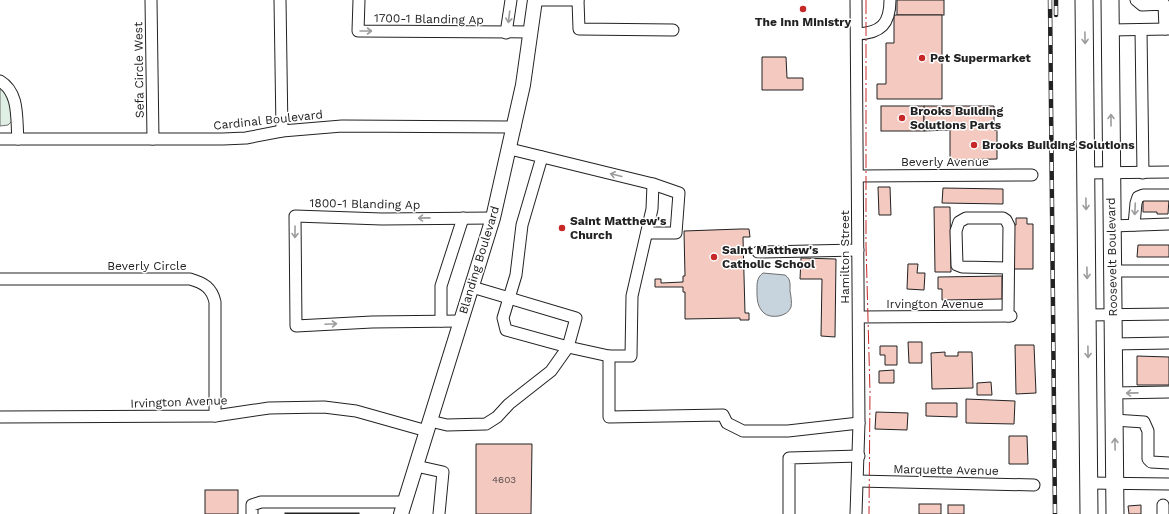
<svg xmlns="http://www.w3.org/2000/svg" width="1169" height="514" viewBox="0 0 1169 514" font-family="'Work Sans',sans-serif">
<rect width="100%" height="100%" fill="#fff"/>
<path fill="#e0efe3" stroke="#6f6f6f" d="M0,87L3,88L11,104L12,121L8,125L0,126Z"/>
<path fill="#c7d3dd" stroke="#6f6f6f" d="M763,273L785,275C791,279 790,284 790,291C791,296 792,303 791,307C788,317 770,319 764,313C758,308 757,300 757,293C757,285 756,278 763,273Z"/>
<g fill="#f3c9c0" stroke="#222">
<rect x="897" y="0" width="47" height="15"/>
<path d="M894,15H942V99H877V84H886V43H894Z"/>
<path d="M762,57H786L787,78H803V90H762Z"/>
<rect x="881" y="106" width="43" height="25"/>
<path d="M924,106H994V130H997V159L950,160V130L924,131Z"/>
<path d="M878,187H890L891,215H879Z"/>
<path d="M943,188L1003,189V204L942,203Z"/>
<path d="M1169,199L1168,214H1157V212H1143V200Z"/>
<path d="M934,207H950L951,272H935Z"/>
<path d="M1016,218H1027V224H1033V269H1013L1012,225H1016Z"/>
<path d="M740,229H749L750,237H743L745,313H749V320H740V318L685,319V292H683V287H655V279H661V283L683,282V276H685L684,231Z"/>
<path d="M1138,245H1169V257H1137Z"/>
<path d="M801,258L836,259L835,337L821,336L822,279H800Z"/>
<path d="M908,264H918L917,273H925L924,290L907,289Z"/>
<path d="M1002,276V299L942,300V289H938V277Z"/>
<path d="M908,342H922V363H909Z"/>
<path d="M1015,345H1034L1036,393L1016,394Z"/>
<path d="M880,346H897V365H885V355H880Z"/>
<path d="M945,352V356H958V352H972L973,388L932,389L931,353Z"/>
<path d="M1137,356L1169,357V385H1137Z"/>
<path d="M894,370V383H879V371Z"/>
<path d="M991,382L992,395H977V383Z"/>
<path d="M966,399L1015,401L1014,424L966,423Z"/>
<path d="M926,403H957V417L926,416Z"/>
<path d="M876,412L908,413L907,430L875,429Z"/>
<path d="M1009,436H1027L1028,464H1009Z"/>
<path d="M476,444H532L531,514H476Z"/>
<rect x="205" y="490" width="33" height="24"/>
<rect x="919" y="504" width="22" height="10"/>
<rect x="948" y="505" width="16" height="9"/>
<path d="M1141,505V514H1129L1128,506Z"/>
<rect x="285" y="513" width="74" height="1"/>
</g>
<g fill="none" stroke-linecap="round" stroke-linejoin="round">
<defs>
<g id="minor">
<path d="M151,0L153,139"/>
<path d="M280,0L282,131"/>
<path d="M359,0L358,31L530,32"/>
<path d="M535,0H578"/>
<path d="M578,0L579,29L673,30"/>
<path d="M1136,0L1142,5L1164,4L1165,29"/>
<path d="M1110,30L1169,29"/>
<path d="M1141,30L1143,173"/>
<path d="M506,33L511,0"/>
<path d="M857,34C881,33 890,24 890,0"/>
<path d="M0,81C20,93 16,119 18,139"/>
<path d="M0,139H223L246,138L282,131L342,126L515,127"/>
<path d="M510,149L653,184L679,193L676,233H647"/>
<path d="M1086,173L1169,172"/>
<path d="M858,176L1032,175"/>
<path d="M653,184L652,209L632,296L631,356H609V417L723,415L727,423L743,431H788L859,423"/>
<path d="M1134,225L1136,203L1138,197L1143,195H1169"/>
<path d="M1112,226L1169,224"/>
<path d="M758,252L858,250"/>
<path d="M1112,271H1169"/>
<path d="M0,279H190C204,283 212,288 215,302V416"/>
<path d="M472,287L576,318L568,347L609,356"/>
<path d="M1087,315L1169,314"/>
<path d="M1008,316L1009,226L1006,220L1003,218H966L959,222L956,231L957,265L962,267L1008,268"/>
<path d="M859,317L1011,316"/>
<path d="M441,321V286L463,218"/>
<path d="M461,321L372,322L296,326L295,216L382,219L493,218"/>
<path d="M1113,344L1169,343"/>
<path d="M1114,393L1169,392"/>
<path d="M0,417L215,416L269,408L324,407L356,411L427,431"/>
<path d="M1114,420L1144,422L1148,431V459L1151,462L1169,463"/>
<path d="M430,421L447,425L486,424L497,417L509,404L551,371L568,347L506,330L503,318L516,275L522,225L542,157"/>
<path d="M416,466L443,472L439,514"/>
<path d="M858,481L1034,485"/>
<path d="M1089,483L1169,484"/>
<path d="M1163,505V514"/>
<path d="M252,514V505L261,502H405"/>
<path d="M789,514V458L859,456"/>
<path d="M856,514L859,423L856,0"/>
</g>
<path id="major" d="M401,514L493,218L523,85L535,0"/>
<g id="highway">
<path d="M1084,0L1089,514"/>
<path d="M1110,0L1115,514"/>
</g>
</defs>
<use href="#minor" stroke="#222" stroke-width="13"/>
<use href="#major" stroke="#222" stroke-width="16"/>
<use href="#highway" stroke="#222" stroke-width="19"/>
<use href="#minor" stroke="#fff" stroke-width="11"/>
<use href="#major" stroke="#fff" stroke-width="14"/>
<use href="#highway" stroke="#fff" stroke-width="17"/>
<defs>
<g id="rail">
<path d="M1050,0L1055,514"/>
<path d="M1056,15V0"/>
</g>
</defs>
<use href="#rail" stroke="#222" stroke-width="4.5"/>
<use href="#rail" stroke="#fff" stroke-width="3" stroke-dasharray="9" stroke-linecap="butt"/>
<path stroke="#c62828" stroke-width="1" stroke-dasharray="14 3 2 3" stroke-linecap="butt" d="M866,0V245L870,392L869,514"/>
</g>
<defs><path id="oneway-shaft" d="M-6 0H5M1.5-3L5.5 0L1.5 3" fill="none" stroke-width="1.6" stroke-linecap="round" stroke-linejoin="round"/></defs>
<g stroke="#9c9c9c">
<use href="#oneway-shaft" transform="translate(509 17) rotate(97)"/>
<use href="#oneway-shaft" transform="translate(366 31)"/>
<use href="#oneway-shaft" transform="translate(1085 38) rotate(89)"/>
<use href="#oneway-shaft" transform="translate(1111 120) rotate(-90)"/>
<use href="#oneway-shaft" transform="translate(616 175) rotate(-166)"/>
<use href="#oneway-shaft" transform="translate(1086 204) rotate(89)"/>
<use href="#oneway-shaft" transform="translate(1135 209) rotate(93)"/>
<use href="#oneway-shaft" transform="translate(424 218) rotate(179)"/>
<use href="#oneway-shaft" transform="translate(295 232) rotate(90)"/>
<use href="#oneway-shaft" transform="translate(1087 273) rotate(89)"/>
<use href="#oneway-shaft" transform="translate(331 324) rotate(-3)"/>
<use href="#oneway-shaft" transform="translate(1088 352) rotate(89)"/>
<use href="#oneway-shaft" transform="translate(1132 393) rotate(179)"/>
<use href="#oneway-shaft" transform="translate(1115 444) rotate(-91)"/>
</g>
<g fill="#c62828" stroke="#fff" stroke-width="1.5">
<circle cx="803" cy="9" r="4"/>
<circle cx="922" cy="58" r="4"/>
<circle cx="902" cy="118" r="4"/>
<circle cx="974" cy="145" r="4"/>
<circle cx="562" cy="228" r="4"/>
<circle cx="714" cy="257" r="4"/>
</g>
<g text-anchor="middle" stroke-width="3" stroke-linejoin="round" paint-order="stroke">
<g font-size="10" fill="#564c4a">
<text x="504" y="483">4603</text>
</g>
<g font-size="12" fill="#222" stroke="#fff">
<text transform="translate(429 19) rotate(1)" y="4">1700-1 Blanding Ap</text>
<text transform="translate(139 70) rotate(-91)" y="4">Sefa Circle West</text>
<text transform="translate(268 120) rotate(-6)" y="4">Cardinal Boulevard</text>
<text x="945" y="166">Beverly Avenue</text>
<text transform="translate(365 204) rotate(1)" y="4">1800-1 Blanding Ap</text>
<text transform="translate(845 257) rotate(-90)" y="4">Hamilton Street</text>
<text transform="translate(1112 257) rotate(-91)" y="4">Roosevelt Boulevard</text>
<text transform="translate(479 260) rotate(-73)" y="4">Blanding Boulevard</text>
<text x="147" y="270">Beverly Circle</text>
<text x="935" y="308">Irvington Avenue</text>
<text transform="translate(179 402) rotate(-2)" y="4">Irvington Avenue</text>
<text transform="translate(946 470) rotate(1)" y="4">Marquette Avenue</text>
</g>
<g font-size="12" font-weight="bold" fill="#222" stroke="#fff" text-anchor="start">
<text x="803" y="26" text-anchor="middle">The Inn Ministry</text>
<text x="930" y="62">Pet Supermarket</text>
<text x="910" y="115">Brooks Building<tspan x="910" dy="14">Solutions Parts</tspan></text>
<text x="982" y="149">Brooks Building Solutions</text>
<text x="570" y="225">Saint Matthew's<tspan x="570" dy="14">Church</tspan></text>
<text x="722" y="254">Saint Matthew's<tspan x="722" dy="14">Catholic School</tspan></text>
</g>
</g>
</svg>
